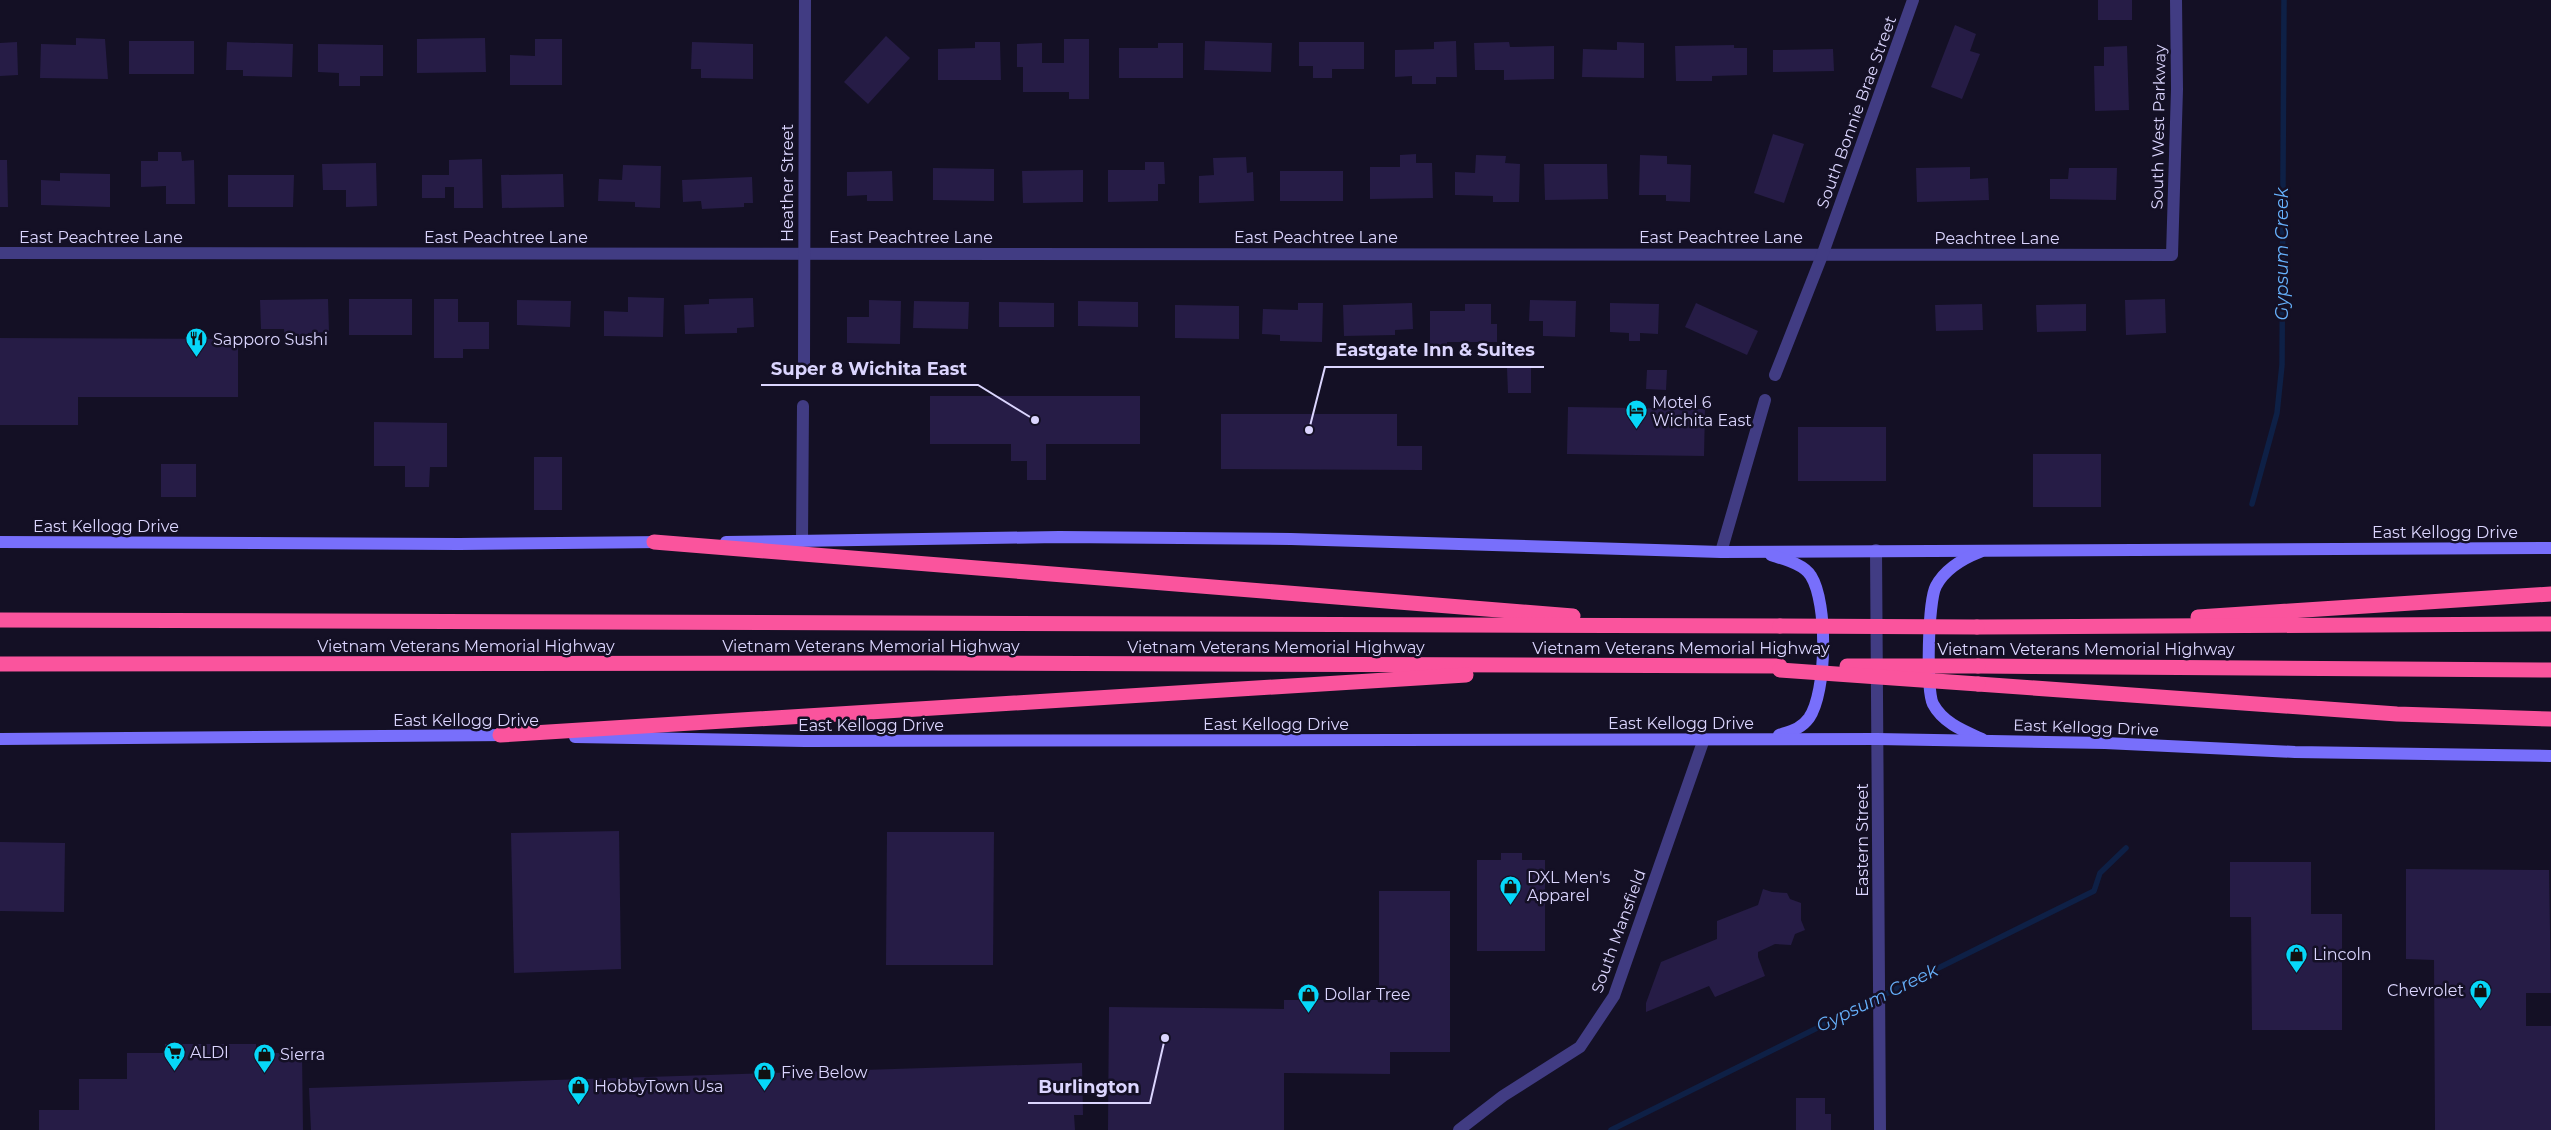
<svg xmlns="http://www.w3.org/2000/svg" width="2551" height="1130" viewBox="0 0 2551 1130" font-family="Montserrat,sans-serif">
<rect width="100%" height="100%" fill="#141025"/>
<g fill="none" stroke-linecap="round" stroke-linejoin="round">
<g stroke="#0e2046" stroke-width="5.5">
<path d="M2252,504L2277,413L2282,365L2284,0"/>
<path d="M1611,1130L2094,891L2100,873L2126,848"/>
</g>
</g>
<g fill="#261c46">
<rect x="2098" y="0" width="34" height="20"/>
<path d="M1955,25L1976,34L1970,51L1980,54L1962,99L1931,87Z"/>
<path d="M886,36L910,58L868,104L844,82Z"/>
<path d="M76,38L105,39L108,79L40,78L41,44L76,45Z"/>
<path d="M485,38L486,72L417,73V39Z"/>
<path d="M535,39H562V85H510V55L535,56Z"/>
<path d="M1064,39H1089V99H1069V92H1023V67H1017V44L1042,43V63H1064Z"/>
<rect x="129" y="41" width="65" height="33"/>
<path d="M1205,41L1272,43L1271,72L1204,70Z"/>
<path d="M1456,41L1457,77H1436V84H1412V76L1395,77V50L1434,49V42Z"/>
<path d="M17,42L18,75L0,76V43Z"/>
<path d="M227,42L293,44L292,77L243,76V70H226Z"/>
<path d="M692,42L753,44V79L701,78V69H691Z"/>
<path d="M975,42H1000L1001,80H938V49L975,48Z"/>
<path d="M1299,42H1364V69H1332V78H1313V66H1299Z"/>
<path d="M1509,42L1510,47L1554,46V79L1504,80V70H1475L1474,43Z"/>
<path d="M1617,42L1644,43V78L1582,77L1583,49L1617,50Z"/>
<path d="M1158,43H1183V78H1119V48H1158Z"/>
<path d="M318,44L383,45V76H360V86H339V73L318,72Z"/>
<path d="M1734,45V48H1747V75L1712,76V81H1676L1675,46Z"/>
<path d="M2127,46L2129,110L2095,111L2094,66H2104V47Z"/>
<path d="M1833,49L1834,71L1773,72V50Z"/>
<path d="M1773,134L1804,144L1784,203L1754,193Z"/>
<path d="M158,152H181L182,161L194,160L195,204H166V186L141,187V161H158Z"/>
<path d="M1416,154V163H1432L1433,198L1370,199V167H1400V155Z"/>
<path d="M1476,155L1506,156L1505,163L1520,164L1519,202H1493V196L1455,195V172L1475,173Z"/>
<path d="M1640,155L1667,156V164L1691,165L1690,202L1666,201V195H1639Z"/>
<path d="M1246,157L1247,173L1253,172L1254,201L1199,203V176L1214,175L1213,158Z"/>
<path d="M482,159L483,208H454V187H445V198H422V175H449V160Z"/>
<path d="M0,160H7L8,207H0Z"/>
<path d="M1145,162H1164L1165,184H1158V201L1108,202V170H1145Z"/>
<path d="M376,163L377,206L346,207V190H323L322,164Z"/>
<path d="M1544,164H1607L1608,199L1545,200Z"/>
<path d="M623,165L661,166L660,208L635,207V202L598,201L599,179L622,180Z"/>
<path d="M1970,167V179L1988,178L1989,200L1917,202L1916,168Z"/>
<path d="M933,168L994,169V201L933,200Z"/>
<path d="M2069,168H2117L2116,200L2050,199V179H2068Z"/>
<path d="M1083,170V202L1023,203L1022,171Z"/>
<path d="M892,171L893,201H867V195L847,196V172Z"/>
<rect x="1280" y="171" width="63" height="30"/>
<path d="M60,173L110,174V207L41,205V180L60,181Z"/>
<path d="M563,174L564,207L502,208L501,175Z"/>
<path d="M228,175H294L293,207H228Z"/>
<path d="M752,177L753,203H744V207L702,209L701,201L683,202L682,180Z"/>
<path d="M628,297L664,298L663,337L604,336V311L628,312Z"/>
<path d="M753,298L754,327L737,328V333L685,334L684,305L709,304V299Z"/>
<path d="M328,299L329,332L308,333V345H285L284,329H261L260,300Z"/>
<rect x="349" y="299" width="63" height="36"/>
<path d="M434,299H458V322H489V349H463V358H434Z"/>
<path d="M2165,299L2166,333L2126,335L2125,300Z"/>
<path d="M517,300L571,301L570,327L517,325Z"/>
<path d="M869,300L901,301L900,344L847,343V317H869Z"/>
<path d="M1530,300L1576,301L1575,337L1543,336V321H1529Z"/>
<path d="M914,301L969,302L968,329L913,328Z"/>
<path d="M1078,301L1138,302V327L1078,326Z"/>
<path d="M999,302L1054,303V327H999Z"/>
<path d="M1298,303H1323L1322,342L1280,341V335L1262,334L1263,309L1298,310Z"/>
<path d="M1412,303L1413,329L1395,330V335L1344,336L1343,305Z"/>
<path d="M1610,303L1659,304L1658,334L1640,333V341H1629V333L1610,332Z"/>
<path d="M1696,303L1758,331L1747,355L1685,327Z"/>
<path d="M1465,304H1491V324H1497V342H1447V357H1430V311H1465Z"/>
<path d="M1982,304L1983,330L1936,331L1935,305Z"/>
<path d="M2086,304V331L2037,332L2036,305Z"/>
<path d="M1175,305L1239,306V339L1175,338Z"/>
<path d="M0,338L238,339V397H78V425H0Z"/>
<path d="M1507,368H1531V393H1508Z"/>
<path d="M1647,370H1667L1666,390L1646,389Z"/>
<path d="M930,396H1140V444H1046V480H1027V461H1011V444H930Z"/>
<path d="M1568,407L1705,409L1704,456L1567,454Z"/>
<path d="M1221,414H1397V446H1422V470L1221,469Z"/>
<path d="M374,422L447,423V467H430L429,487H405V466H374Z"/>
<rect x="1798" y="427" width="88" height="54"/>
<rect x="2033" y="454" width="68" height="53"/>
<rect x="534" y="457" width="28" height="53"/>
<rect x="161" y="464" width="35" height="33"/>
<path d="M619,831L621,969L514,973L511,833Z"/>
<path d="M887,832H994L993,965H886Z"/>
<path d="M0,842L65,843L64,912L0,911Z"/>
<path d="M1501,853H1522V860H1545V951H1477V860H1501Z"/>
<path d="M2230,862H2311V914H2342V1030H2252L2251,917H2230Z"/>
<path d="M2406,869L2549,870L2551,993H2526V1026H2551V1130H2435L2434,960L2406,959Z"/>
<path d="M1763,889L1772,892L1787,893L1790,899L1801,903V920L1805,930L1795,934L1791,945L1775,944L1758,952V957L1765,976L1715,997L1709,986L1646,1012V1003L1661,962L1717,939V921L1758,905Z"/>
<path d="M1379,891H1450V1052H1390V1074L1284,1073V1130H1108L1109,1007L1284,1009V1000H1379Z"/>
<path d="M165,1044H256V1053H302L303,1130H39V1110H79V1079H127V1053H165Z"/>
<path d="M1082,1063L1083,1115H1074L1075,1130H311L309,1088Z"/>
<path d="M1796,1098H1825V1114H1831V1130H1796Z"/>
</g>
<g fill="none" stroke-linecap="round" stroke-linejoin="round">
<g stroke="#413c83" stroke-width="12">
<path d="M0,253L2172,255L2177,89L2176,0"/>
<path d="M804,365L805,0"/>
<path d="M1775,375L1823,253L1913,0"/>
<path d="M802,541L803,406"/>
<path d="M1721,552L1765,400"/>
<path d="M1459,1130L1503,1096L1580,1047L1614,996L1704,739"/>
</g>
<path stroke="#413c83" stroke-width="12" d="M1876,550L1880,1130"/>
<g stroke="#786ffb" stroke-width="12">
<path d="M0,542L459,544L664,542"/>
<path d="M726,542L1059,537L1291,539L1721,552L2551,548"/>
<path d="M1980,552C1962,559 1945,569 1936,586C1928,601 1926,690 1933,704C1943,723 1964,731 1982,739"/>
<path d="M1771,555C1783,559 1804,564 1811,576C1828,603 1827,692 1809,718C1801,729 1791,731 1779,735"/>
<path d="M575,737L805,741L1877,739L2105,743L2295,752L2551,756"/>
<path d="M0,739L510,735"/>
</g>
<g stroke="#fa549d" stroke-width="15">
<path d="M654,542L1573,616"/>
<path d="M2198,617L2551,594"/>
<path d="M0,620L1780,626"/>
<path d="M1977,627L2551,624"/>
<path d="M0,664L930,663L1780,666"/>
<path d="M1978,666L2551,670"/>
<path d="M1978,684L2397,714L2551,719"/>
<path d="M500,735L1466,675"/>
</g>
<g stroke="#fa549d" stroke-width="15">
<path d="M1780,626L1977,627"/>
<path d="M1847,666H1978"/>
<path d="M1780,670L1978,684"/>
</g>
</g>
<defs>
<symbol id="restaurant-pin" viewBox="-11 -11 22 30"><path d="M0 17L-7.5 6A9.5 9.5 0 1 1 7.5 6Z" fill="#07d7f8" stroke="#141025"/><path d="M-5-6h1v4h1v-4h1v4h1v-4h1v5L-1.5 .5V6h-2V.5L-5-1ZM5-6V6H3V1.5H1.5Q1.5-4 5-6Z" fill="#111"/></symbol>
<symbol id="hotel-pin" viewBox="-11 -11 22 30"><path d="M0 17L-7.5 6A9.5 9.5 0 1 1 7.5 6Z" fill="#07d7f8" stroke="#141025"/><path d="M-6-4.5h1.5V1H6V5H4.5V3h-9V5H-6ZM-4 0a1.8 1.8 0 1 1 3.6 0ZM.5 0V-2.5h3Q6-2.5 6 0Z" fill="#111"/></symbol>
<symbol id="shop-pin" viewBox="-11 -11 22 30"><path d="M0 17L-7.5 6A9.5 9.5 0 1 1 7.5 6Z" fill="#07d7f8" stroke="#141025"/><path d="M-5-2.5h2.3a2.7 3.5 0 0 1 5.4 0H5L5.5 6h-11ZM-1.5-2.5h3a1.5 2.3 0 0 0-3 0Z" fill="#111"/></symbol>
<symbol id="supermarket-pin" viewBox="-11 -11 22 30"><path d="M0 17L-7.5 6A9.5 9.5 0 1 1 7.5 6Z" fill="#07d7f8" stroke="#141025"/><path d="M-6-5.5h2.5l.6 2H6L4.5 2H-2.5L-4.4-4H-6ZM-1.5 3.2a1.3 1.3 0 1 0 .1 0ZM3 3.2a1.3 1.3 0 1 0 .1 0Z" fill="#111"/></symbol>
</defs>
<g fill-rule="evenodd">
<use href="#restaurant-pin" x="184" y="326" width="25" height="34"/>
<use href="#hotel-pin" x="1624" y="398" width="25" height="34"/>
<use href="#shop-pin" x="1498" y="874" width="25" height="34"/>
<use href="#shop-pin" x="2284" y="942" width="25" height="34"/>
<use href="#shop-pin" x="2468" y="978" width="25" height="34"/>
<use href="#shop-pin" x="1296" y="982" width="25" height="34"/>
<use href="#supermarket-pin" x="162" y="1040" width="25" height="34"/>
<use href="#shop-pin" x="252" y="1042" width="25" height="34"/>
<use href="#shop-pin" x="752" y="1060" width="25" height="34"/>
<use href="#shop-pin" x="566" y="1074" width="25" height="34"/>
</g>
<g text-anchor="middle" stroke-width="5" stroke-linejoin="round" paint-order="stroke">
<g font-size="16" fill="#dbd5fe" stroke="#141025">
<text transform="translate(1856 112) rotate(-70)" y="6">South Bonnie Brae Street</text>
<text transform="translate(2158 127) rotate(-89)" y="6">South West Parkway</text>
<text transform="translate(787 183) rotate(-90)" y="6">Heather Street</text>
<text x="101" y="243">East Peachtree Lane</text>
<text x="506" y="243">East Peachtree Lane</text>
<text x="911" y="243">East Peachtree Lane</text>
<text x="1316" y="243">East Peachtree Lane</text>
<text x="1721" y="243">East Peachtree Lane</text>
<text x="1997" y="244">Peachtree Lane</text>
<text x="106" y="532">East Kellogg Drive</text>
<text x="2445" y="538">East Kellogg Drive</text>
<text x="466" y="652">Vietnam Veterans Memorial Highway</text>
<text x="871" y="652">Vietnam Veterans Memorial Highway</text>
<text x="1276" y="653">Vietnam Veterans Memorial Highway</text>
<text x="1681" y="654">Vietnam Veterans Memorial Highway</text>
<text x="2086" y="655">Vietnam Veterans Memorial Highway</text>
<text x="466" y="726">East Kellogg Drive</text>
<text x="1681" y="729">East Kellogg Drive</text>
<text x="1276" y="730">East Kellogg Drive</text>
<text x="871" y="731">East Kellogg Drive</text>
<text transform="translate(2086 727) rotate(2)" y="6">East Kellogg Drive</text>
<text transform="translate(1862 840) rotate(-90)" y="6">Eastern Street</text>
<text transform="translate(1618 931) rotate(-70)" y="6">South Mansfield</text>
</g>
<g font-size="16" fill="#dbd5fe" stroke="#141025" text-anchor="start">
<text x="213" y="345">Sapporo Sushi</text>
<text x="1652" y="408">Motel 6<tspan x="1652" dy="18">Wichita East</tspan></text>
<text x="1527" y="883">DXL Men's<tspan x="1527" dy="18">Apparel</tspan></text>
<text x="2313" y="960">Lincoln</text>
<text x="2464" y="996" text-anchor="end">Chevrolet</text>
<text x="1324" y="1000">Dollar Tree</text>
<text x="190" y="1058">ALDI</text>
<text x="280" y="1060">Sierra</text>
<text x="781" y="1078">Five Below</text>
<text x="594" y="1092">HobbyTown Usa</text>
</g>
<g font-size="18" font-style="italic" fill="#66b0fb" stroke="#141025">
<text transform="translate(2282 254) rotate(-90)" y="6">Gypsum Creek</text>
<text transform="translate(1877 998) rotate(-26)" y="6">Gypsum Creek</text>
</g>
</g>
<path fill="none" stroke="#dbd5fe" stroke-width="2" d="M1309 430L1325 367H1544M1035 420L978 385H761M1165 1038L1150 1103H1028"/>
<g fill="#dbd5fe" stroke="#141025" stroke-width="2">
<circle cx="1309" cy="430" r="5"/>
<circle cx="1035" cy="420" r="5"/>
<circle cx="1165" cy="1038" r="5"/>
</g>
<g font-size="18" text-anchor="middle" font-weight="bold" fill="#dbd5fe" stroke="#141025" stroke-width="5" stroke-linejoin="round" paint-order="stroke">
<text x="1435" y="356">Eastgate Inn &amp; Suites</text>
<text x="869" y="375">Super 8 Wichita East</text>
<text x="1089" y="1093">Burlington</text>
</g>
</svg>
